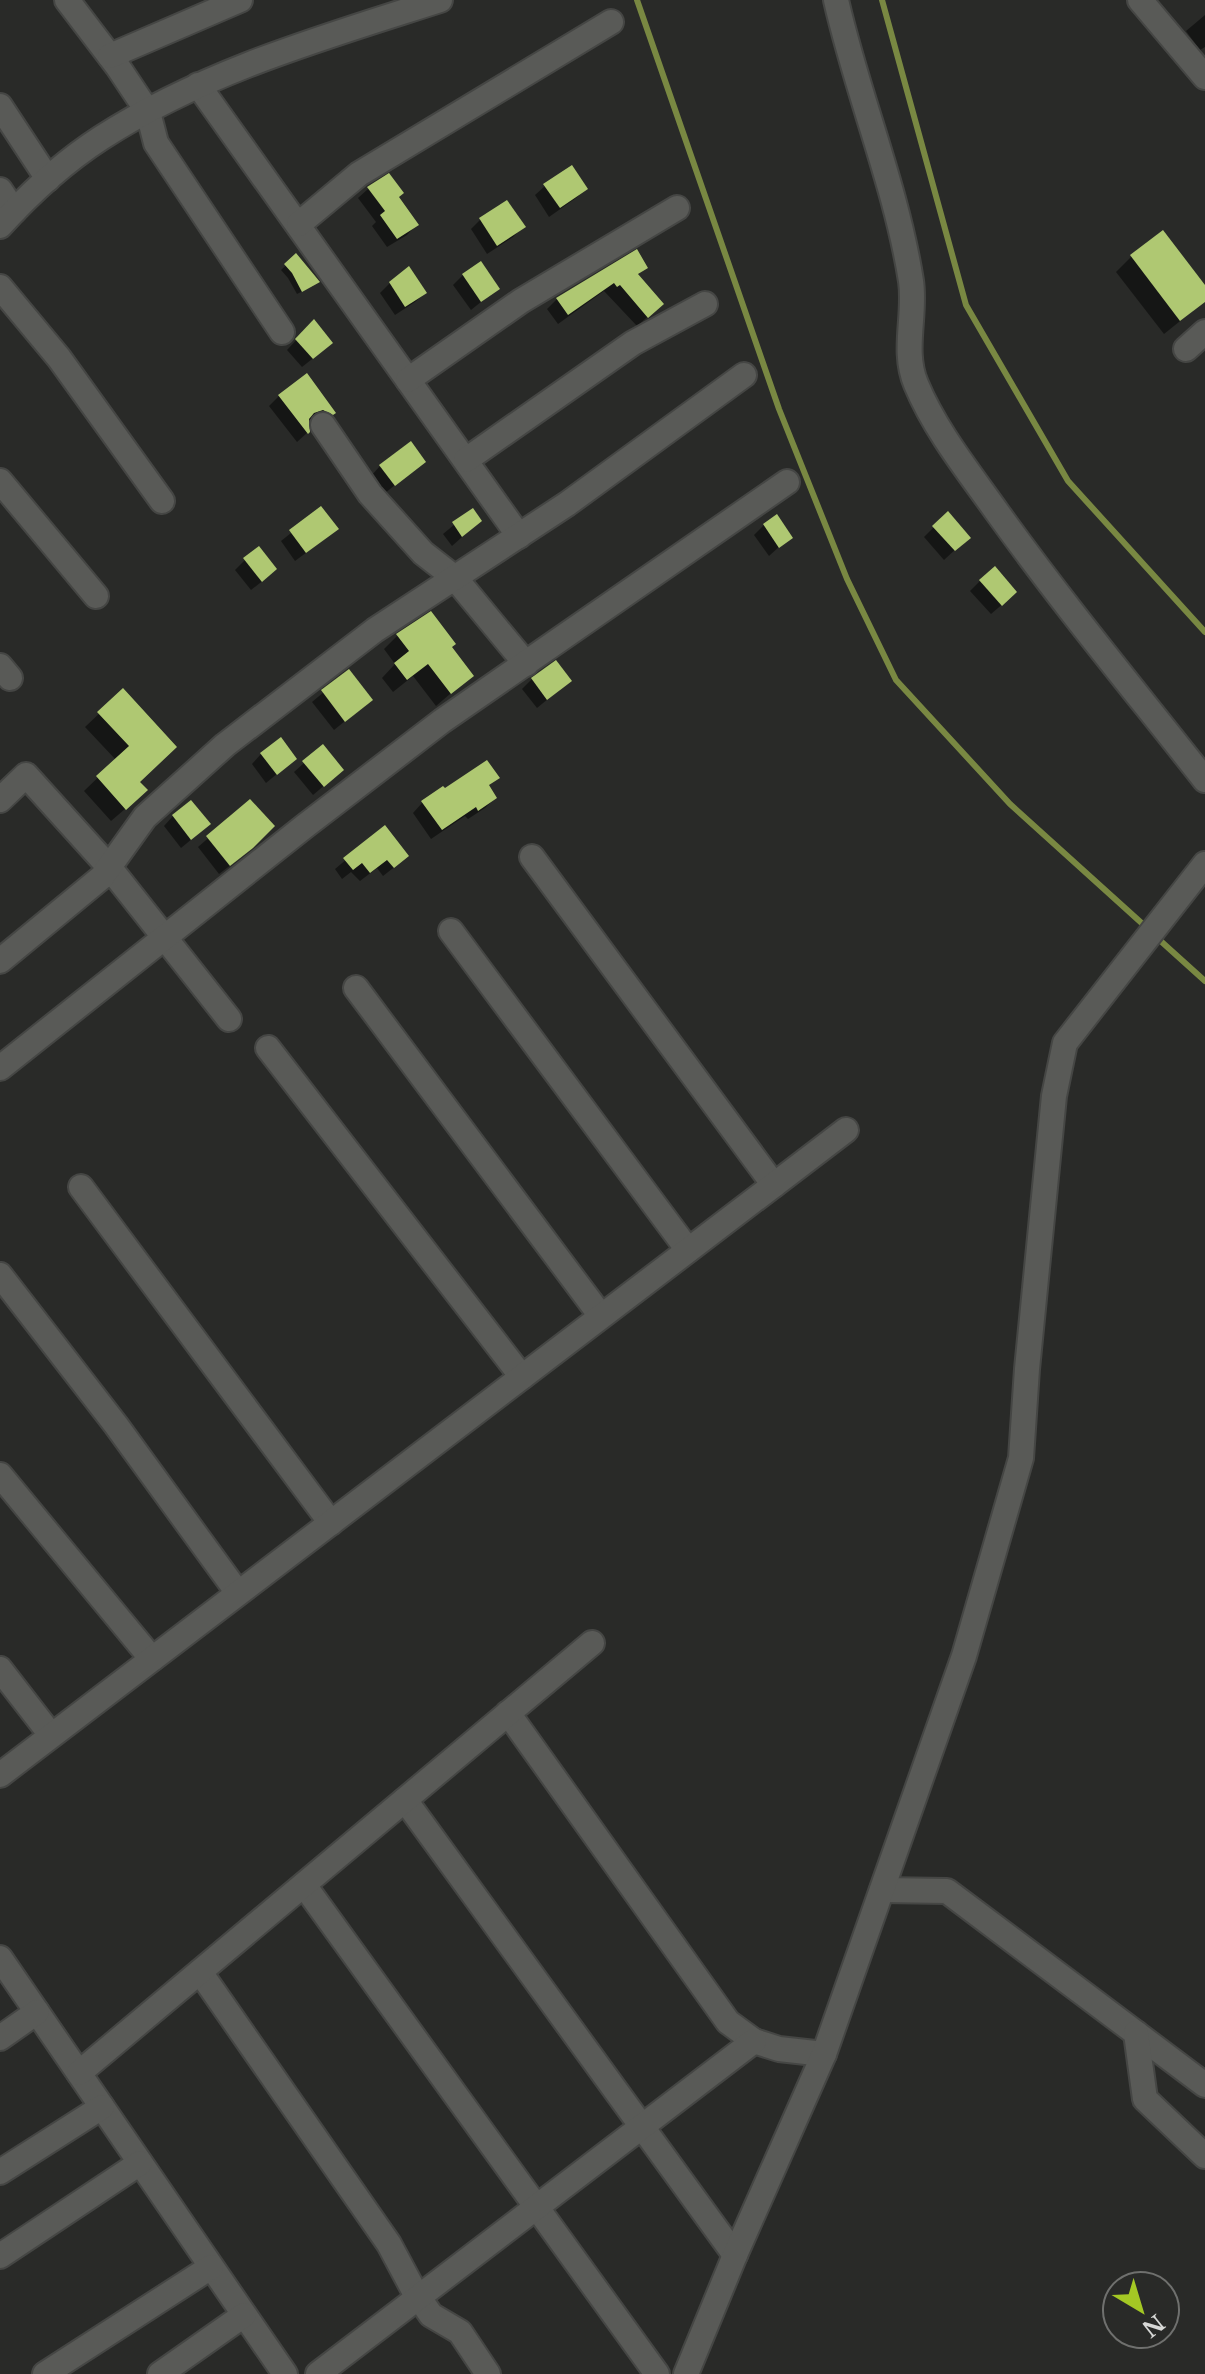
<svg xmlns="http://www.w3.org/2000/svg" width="1205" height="2374" viewBox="0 0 1205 2374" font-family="'Libre Baskerville',serif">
<rect width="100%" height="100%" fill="#292a28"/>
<g fill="#0007">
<path d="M1205,15V47L1200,50L1186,31Z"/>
<path d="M388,176L397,197L416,225L407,235L387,247L372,226L376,222L358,198L368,189Z"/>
<path d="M545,186L586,189L576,198L549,217L535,195Z"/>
<path d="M480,220L523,227L513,237L487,254L471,229Z"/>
<path d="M1163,232L1205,288V301L1164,334L1116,272L1131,257Z"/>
<path d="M636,252L645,267L637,276L652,313L637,326L604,291L558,324L547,309L557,299Z"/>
<path d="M296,256L313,286L297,294L288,278L281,270Z"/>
<path d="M463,275L497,289L471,310L453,285Z"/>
<path d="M390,283L425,293L415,302L395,315L380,293Z"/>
<path d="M313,322L321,352L302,367L287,350Z"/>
<path d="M279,396L334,413L322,423L312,419L307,420L308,432L297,442L269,406Z"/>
<path d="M423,462L384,494L371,476L380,466Z"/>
<path d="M321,509L326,538L295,561L281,541Z"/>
<path d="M472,510L480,521L452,546L443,534Z"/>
<path d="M764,525L790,537L769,556L754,535Z"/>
<path d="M934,527L958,547L944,560L924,537Z"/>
<path d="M245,560L265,579L251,590L235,570Z"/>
<path d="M980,581L1005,602L991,614L970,591Z"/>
<path d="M397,636L449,647L471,676L436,706L413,676L393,692L382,678L395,664L384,649Z"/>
<path d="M349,671L371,700L334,730L312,702Z"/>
<path d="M532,679L559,690L537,708L522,689Z"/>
<path d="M123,691L138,782L132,803L111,821L84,791L116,760L85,727Z"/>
<path d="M261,754L295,759L266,783L252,764Z"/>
<path d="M304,763L332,779L313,795L294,772Z"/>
<path d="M497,777L487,787L495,798L485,808L468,819L465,816L431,839L413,813L422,803Z"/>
<path d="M250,802L240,858L219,874L198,847Z"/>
<path d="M173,816L198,834L181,848L164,826Z"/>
<path d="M384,828L397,865L383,876L377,868L360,881L351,872L342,879L335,869Z"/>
</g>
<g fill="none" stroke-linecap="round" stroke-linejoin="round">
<g stroke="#798842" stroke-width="6">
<path d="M637,0L779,409L847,579L896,680L1010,804L1146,927"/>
<path d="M882,0L966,305L1068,481L1205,632"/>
<path d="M1154,935L1205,981"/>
</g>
</g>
<g fill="#afc872">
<path d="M572,165L588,189L560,208L543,184Z"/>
<path d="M389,173L404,193L399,197L419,225L397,239L380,215L385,211L367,187Z"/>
<path d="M507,200L526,227L497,246L479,218Z"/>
<path d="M1163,230L1205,285V302L1180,321L1130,255Z"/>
<path d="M637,249L648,268L638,274L664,304L648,318L620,285L617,287L614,283L568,315L556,298Z"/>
<path d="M296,253L320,282L302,292L292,273L284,264Z"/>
<path d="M481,261L500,289L481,302L462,274Z"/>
<path d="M409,266L427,293L405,307L389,282Z"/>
<path d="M314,319L333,343L313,359L295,339Z"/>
<path d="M307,373L336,413L333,415L323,410L314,413L309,419L310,432L308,434L278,395Z"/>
<path d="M411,441L426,462L395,486L379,465Z"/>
<path d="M321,506L339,529L306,553L289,530Z"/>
<path d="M473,508L482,521L462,537L452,522Z"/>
<path d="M948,511L971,538L955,551L932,526Z"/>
<path d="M777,514L793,538L779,548L763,524Z"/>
<path d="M259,546L277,569L262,582L243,558Z"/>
<path d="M995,566L1017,592L1002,606L979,580Z"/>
<path d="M431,611L456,644L452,647L474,676L451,694L428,664L407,680L394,663L409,651L396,634Z"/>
<path d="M556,660L572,681L547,700L531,678Z"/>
<path d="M349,669L373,700L345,722L321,690Z"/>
<path d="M123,688L177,747L140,782L148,790L126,810L96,776L129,746L97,712Z"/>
<path d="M281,737L297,759L277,775L260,753Z"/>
<path d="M323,744L344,770L324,787L302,761Z"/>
<path d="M487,760L500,778L489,785L497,798L478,811L476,807L442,830L421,801L443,786L445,788Z"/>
<path d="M250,799L275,826L253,848L230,866L206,836Z"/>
<path d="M191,800L211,824L191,840L172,815Z"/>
<path d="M385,825L409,856L394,868L387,860L370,873L362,863L353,870L343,858Z"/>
</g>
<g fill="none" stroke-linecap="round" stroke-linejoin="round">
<defs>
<g id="minor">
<path d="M67,0L118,67L148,112L156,143L282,332"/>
<path d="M836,0C857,94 896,185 911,281C916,315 902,351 916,384C935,430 968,471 997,512C1063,604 1135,691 1205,780"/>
<path d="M1140,0L1205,77"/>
<path d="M110,56L240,0"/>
<path d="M198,85L519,536"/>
<path d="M0,106L48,179"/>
<path d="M0,190L14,211"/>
<path d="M299,224L359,174L611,22"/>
<path d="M0,226C30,193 64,162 101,138C205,71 325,37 440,0"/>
<path d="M0,287L59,358L162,501"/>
<path d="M1186,349L1205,332"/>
<path d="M408,380L521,301L677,208"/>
<path d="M323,425L370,494L423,553L455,578L526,664"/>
<path d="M466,460L633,343L705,304"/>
<path d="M0,481L96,596"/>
<path d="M0,666L10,678"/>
<path d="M0,800L26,775L109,867L229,1019"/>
<path d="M532,857L774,1185"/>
<path d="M451,931L688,1250"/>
<path d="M0,961L102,877L145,817L225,745L375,630L567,504L744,375"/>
<path d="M356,988L601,1316"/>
<path d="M268,1048L522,1377"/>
<path d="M0,1068L305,826L442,721L787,482"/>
<path d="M81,1187L331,1523"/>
<path d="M0,1275L116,1425L238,1593"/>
<path d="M0,1475L152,1659"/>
<path d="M0,1669L51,1735"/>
<path d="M508,1713L728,2022L754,2041L779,2049L824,2054"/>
<path d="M0,1775L846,1130"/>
<path d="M405,1800L735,2255"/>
<path d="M304,1885L657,2374"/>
<path d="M882,1890L947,1891L1205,2085"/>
<path d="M0,1958L285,2374"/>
<path d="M200,1972L389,2244L413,2289L431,2315L460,2332L488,2374"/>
<path d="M1136,2033L1145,2099L1205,2156"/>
<path d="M0,2038L37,2012"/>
<path d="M79,2073L592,1643"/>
<path d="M0,2172L102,2107"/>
<path d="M0,2256L140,2163"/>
<path d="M45,2374L211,2267"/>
<path d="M160,2374L244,2315"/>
<path d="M318,2374L754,2041"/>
<path d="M686,2374L735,2255L824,2054L964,1656L1021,1458L1027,1369L1054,1096L1065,1043L1205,864"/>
</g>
</defs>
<use href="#minor" stroke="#454644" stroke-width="28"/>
<use href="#minor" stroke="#595a57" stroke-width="24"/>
</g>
<g transform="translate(1141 2310) rotate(142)"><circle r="38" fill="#292a28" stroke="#6f706e" stroke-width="2"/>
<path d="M0-6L14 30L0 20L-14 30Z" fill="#a4c824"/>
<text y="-12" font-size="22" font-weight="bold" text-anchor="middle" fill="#d7d8d6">N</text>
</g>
</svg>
